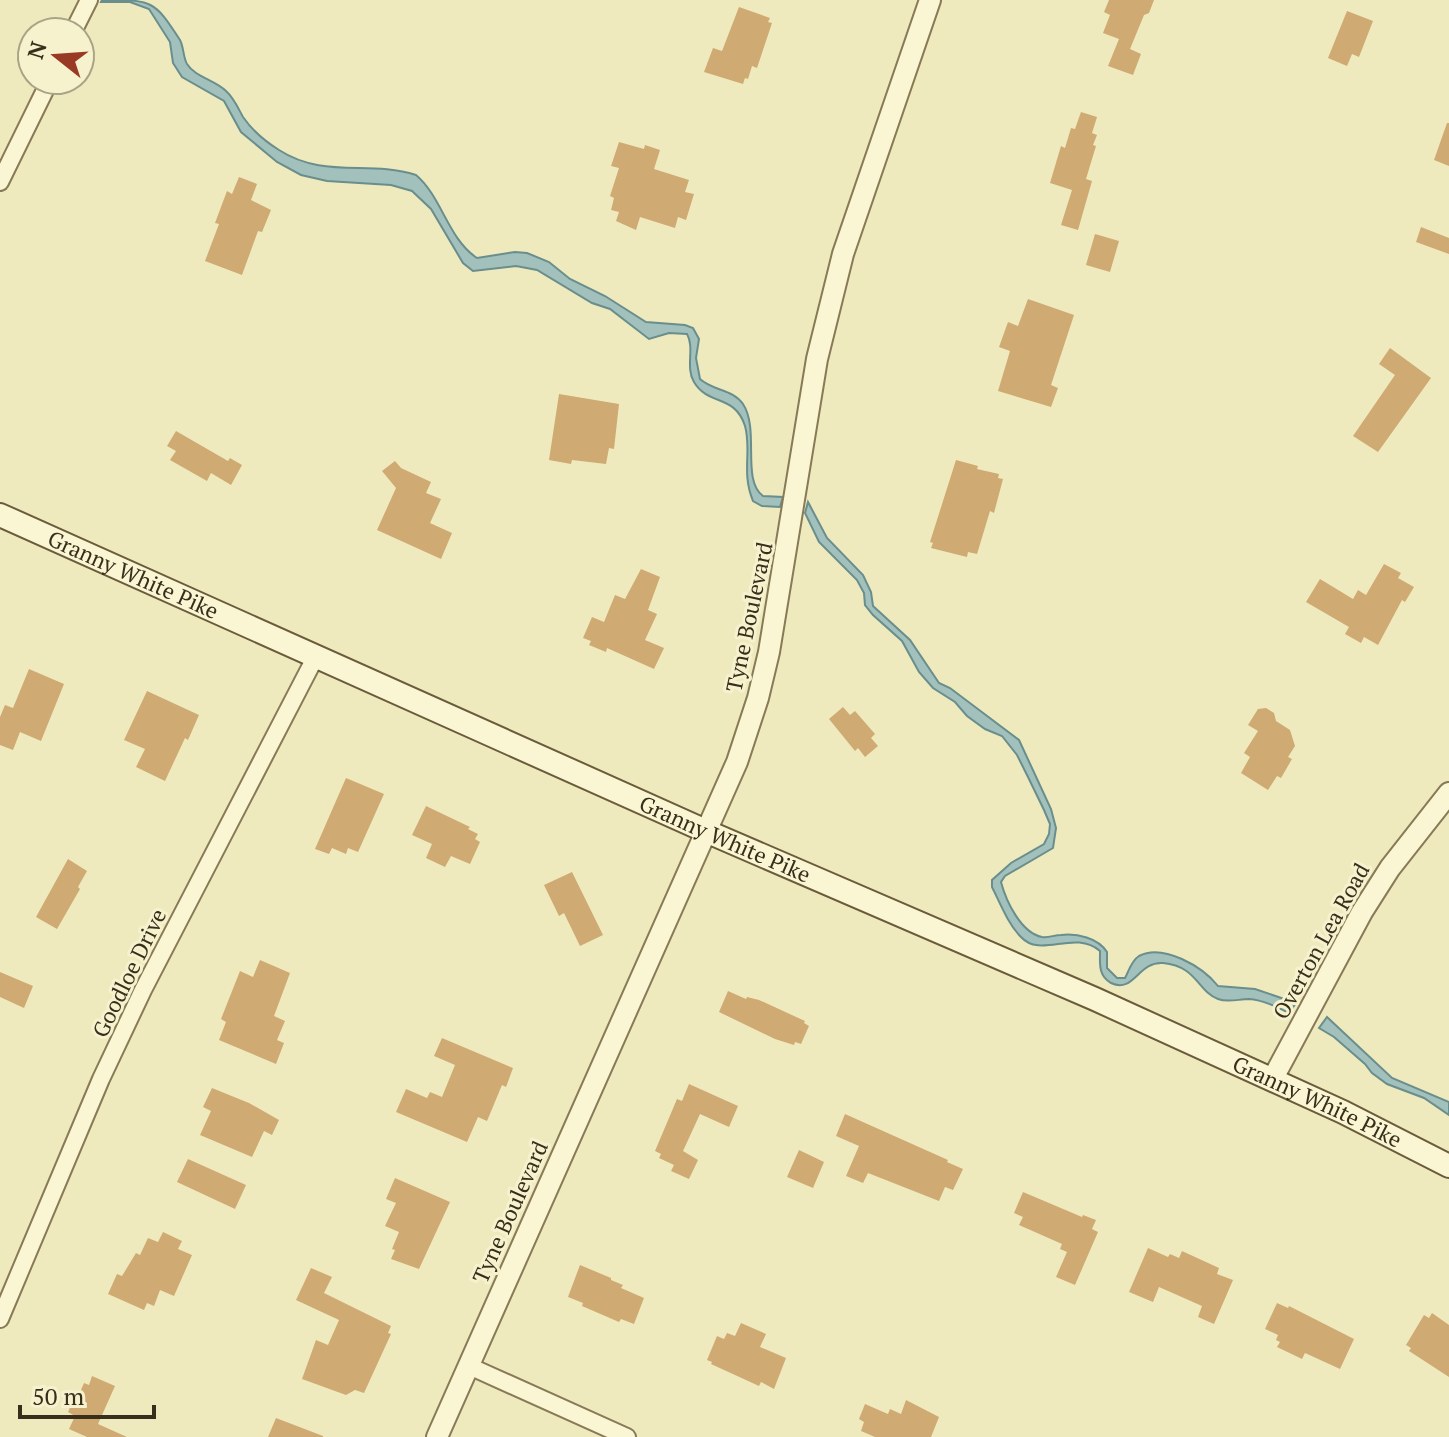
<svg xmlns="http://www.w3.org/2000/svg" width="1449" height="1437" viewBox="0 0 1449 1437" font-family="'PT Serif',serif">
<rect width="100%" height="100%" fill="#efeabe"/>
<g fill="#a2c1bd" stroke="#698e8c" stroke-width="2">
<path d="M102,0C153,0 154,0 180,40C184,48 183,57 187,64C195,77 215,80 226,91C234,98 238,108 243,117C252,130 266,142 279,150C324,179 369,160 416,175C442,197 448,239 477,258L515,252L527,253L549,262L570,279L605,296L646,322L685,325L693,328L699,339L696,358L700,379C713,391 733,389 743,404C760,430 741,480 763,496L783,497L780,507L762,506L753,501C741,472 752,451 745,426C735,394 708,406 694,382C685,367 695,348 687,334L669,333L649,339L610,309L592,303L537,270L516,266L473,271L463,263L431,209L412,191L391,185L327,181L301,175L277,162L241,132L224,101L182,77L173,63L170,42L149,9L130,2H101Z"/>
<path d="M808,502L827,538L863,575L871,592L873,606L910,640L939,683L950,688L1019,740L1051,809L1056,828L1053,848L1005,876L1001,882C1006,901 1021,933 1042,937C1049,938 1054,935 1061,935C1077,933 1098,938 1107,952V968L1117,978H1125C1129,971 1131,961 1139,956C1163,943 1203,967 1218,986L1255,989L1296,1003L1289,1013C1277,1007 1263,1000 1249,999C1239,999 1228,1003 1218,999C1198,992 1197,966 1163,963C1138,961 1134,994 1111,983C1098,976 1100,963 1100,951C1074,929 1041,959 1021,937C1008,924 1000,903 992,887V880L1011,863L1044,844L1049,834L1050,824L1044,810L1028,777L1017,755L1002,736L985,729L967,716L955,702L933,688L919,672L902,641L873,615L865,605L864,593L857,580L819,542L805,513Z"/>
<path d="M1327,1017L1392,1078L1449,1102V1115L1424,1098L1387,1084L1372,1073L1365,1064L1334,1037L1319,1028Z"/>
</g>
<g fill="#cfaa73">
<path d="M1109,0H1154L1149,13L1144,15L1130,49L1141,54L1133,75L1108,66L1119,39L1103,33L1110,15L1104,12Z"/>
<path d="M739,7L770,18L768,22L772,23L757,68L752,66L748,79L745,78L743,84L704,72L713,48L722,51Z"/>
<path d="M1347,11L1373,21L1359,57L1352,54L1347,66L1328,58Z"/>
<path d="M1081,112L1097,117L1092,133L1097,135L1093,145L1096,146L1086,179L1092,181L1078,230L1061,225L1072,190L1050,183L1061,146L1065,148L1071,128L1075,129Z"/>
<path d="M1447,123H1449V166L1434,160Z"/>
<path d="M619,142L644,149L645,145L660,150L654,169L689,180L685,192L694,194L686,220L678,217L675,228L640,217L636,230L616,221L619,212L611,210L614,198L610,196L619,168L611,166Z"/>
<path d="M239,177L257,184L251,200L271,210L262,232L258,231L242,275L205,261L219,224L215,223L227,191L232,194Z"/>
<path d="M1421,227L1449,238V254L1416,242Z"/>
<path d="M1095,234L1119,241L1110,272L1086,265Z"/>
<path d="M1028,299L1074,315L1051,385L1058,388L1051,407L998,391L1010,351L999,347L1008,322L1018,326Z"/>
<path d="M1390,348L1431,378L1378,452L1353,436L1395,375L1379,364Z"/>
<path d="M559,394L619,404L614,449L609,448L606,464L572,460L571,464L549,460Z"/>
<path d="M176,431L228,461L230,458L242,465L231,485L211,473L207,481L170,460L176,451L167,446Z"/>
<path d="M956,460L978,466L977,469L999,474L998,478L1003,479L994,513L990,511L977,554L968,552L967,557L931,548L933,543L930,542Z"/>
<path d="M395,461L401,468L431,482L426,493L441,499L430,523L452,533L441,559L377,530L396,488L382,471Z"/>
<path d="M1384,564L1401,573L1398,578L1414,587L1405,602L1402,600L1378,645L1364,637L1361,643L1345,634L1349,627L1306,602L1320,579L1353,599L1358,590L1366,595Z"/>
<path d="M641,569L660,577L648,610L657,614L645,640L664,648L654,669L607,648L606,652L589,645L591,641L583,638L592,617L604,622L615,595L625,599Z"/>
<path d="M29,669L64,684L41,741L20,732L13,750L0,745V717L5,705L13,708Z"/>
<path d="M147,691L199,715L188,740L185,738L165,781L136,767L145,749L124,740Z"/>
<path d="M843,707L850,715L855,711L875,734L871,738L878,746L865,757L858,748L855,751L829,719Z"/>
<path d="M1266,708L1274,713L1276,721L1290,730L1295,746L1288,757L1292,759L1281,778L1277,776L1268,790L1241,773L1250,757L1244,753L1258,731L1248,725L1258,709Z"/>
<path d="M346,778L384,794L358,852L348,848L346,854L332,848L329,854L315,849Z"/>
<path d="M426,806L470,827L468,829L478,834L475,839L480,842L470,864L451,856L445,867L426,858L432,844L412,835Z"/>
<path d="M68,859L87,871L78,887L80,889L57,929L36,917Z"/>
<path d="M572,872L603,935L580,946L564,913L559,916L544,885Z"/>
<path d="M260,960L290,973L274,1016L285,1021L277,1040L284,1043L276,1064L219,1040L226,1022L221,1019L240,971L253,977Z"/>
<path d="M0,972L33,986L24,1008L0,997Z"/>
<path d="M728,991L746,999L747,997L759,1000L805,1021L804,1023L809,1026L801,1044L795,1042L794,1045L775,1039L719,1012Z"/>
<path d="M442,1038L513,1068L506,1087L502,1085L487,1121L478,1117L467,1142L396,1112L406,1089L427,1098L430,1092L442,1097L455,1065L434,1056Z"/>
<path d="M689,1084L738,1106L729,1127L700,1114L683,1151L698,1160L689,1179L671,1171L674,1165L659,1158L661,1154L655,1151L677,1099L682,1101Z"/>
<path d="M212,1088L249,1103L279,1120L272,1135L264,1131L252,1157L200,1135L211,1111L203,1107Z"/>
<path d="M845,1114L948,1160L947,1162L963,1169L953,1190L945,1187L939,1201L868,1173L863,1183L846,1176L859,1146L836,1136Z"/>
<path d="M799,1150L824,1162L813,1188L787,1177Z"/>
<path d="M188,1159L246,1185L235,1209L177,1182Z"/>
<path d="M395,1178L450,1202L419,1269L391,1259L395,1250L392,1249L399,1232L385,1226L396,1203L386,1199Z"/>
<path d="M1023,1192L1082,1217L1083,1215L1096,1220L1092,1229L1098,1232L1075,1285L1056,1277L1067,1252L1060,1249L1062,1244L1019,1225L1023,1217L1014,1213Z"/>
<path d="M163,1232L182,1241L178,1249L192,1255L174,1296L160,1290L154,1306L147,1303L144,1310L108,1294L117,1274L122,1276L136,1253L140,1255L148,1238L158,1242Z"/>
<path d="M1148,1248L1168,1257L1170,1254L1179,1258L1182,1251L1219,1268L1217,1274L1233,1280L1214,1324L1198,1317L1202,1306L1159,1287L1153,1302L1129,1292Z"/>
<path d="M580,1265L611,1278V1280L623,1285L621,1288L644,1298L634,1324L621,1319L619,1322L582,1306L583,1303L568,1297Z"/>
<path d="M311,1268L332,1277L324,1293L391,1326L388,1333L391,1334L364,1393L355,1390L346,1395L302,1379L316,1340L328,1345L339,1320L296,1300Z"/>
<path d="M1277,1303L1288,1308L1289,1306L1354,1339L1340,1369L1305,1353L1302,1359L1277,1347L1280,1342L1276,1340L1278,1335L1265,1329Z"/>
<path d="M1432,1313L1449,1325V1377L1409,1351L1411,1348L1406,1345L1424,1315L1429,1318Z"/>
<path d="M741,1323L766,1334L760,1347L786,1358L774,1389L761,1382L759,1386L711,1364L712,1362L707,1360L717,1336L724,1339L727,1333L735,1336Z"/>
<path d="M92,1376L115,1386L98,1424L127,1437H87L69,1429L75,1416L68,1412L75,1396L78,1397L84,1383L89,1385Z"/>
<path d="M906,1400L939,1417L931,1437H875L861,1431L864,1422L859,1419L865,1404L888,1414L890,1409L901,1414Z"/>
<path d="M276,1418L323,1436V1437H268Z"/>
</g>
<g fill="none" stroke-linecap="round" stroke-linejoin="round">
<defs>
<g id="minor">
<path d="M73,32L89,0"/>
<path d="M0,182L50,80"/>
<path d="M0,1319L101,1079L143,990L316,656"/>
<path d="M469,1366L627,1437"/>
</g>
<g id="tertiary">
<path d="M1272,1080L1362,912L1390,868L1449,793"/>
<path d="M437,1437L737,762L758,698L769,652L817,359L843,254L930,0"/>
</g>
<g id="secondary">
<path id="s1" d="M0,515L708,832L1095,999L1343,1112L1449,1166"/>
</g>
</defs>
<use href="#minor" stroke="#887a57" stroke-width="20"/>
<use href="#tertiary" stroke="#887a57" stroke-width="24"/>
<use href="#secondary" stroke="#6a5b3a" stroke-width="26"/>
<use href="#minor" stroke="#faf5d2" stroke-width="16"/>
<use href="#tertiary" stroke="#faf5d2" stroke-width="20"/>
<use href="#secondary" stroke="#faf5d2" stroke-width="22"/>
</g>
<g text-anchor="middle" stroke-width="6" stroke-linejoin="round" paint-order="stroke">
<g font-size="22" fill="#372e1c" stroke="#f6f2ce">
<text dy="8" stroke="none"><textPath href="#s1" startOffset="146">Granny White Pike</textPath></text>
<text transform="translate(749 617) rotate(-78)" y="8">Tyne Boulevard</text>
<text dy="8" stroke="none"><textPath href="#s1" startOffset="794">Granny White Pike</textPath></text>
<text transform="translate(1321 941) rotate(-61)" y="8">Overton Lea Road</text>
<text transform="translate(129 973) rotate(-64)" y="8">Goodloe Drive</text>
<text dy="8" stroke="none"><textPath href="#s1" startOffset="1442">Granny White Pike</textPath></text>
<text transform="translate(510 1212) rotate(-66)" y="8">Tyne Boulevard</text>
</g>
</g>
<g transform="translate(56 56) rotate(287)"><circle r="38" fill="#f6f2ce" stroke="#aaa487" stroke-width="2"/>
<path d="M0-6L14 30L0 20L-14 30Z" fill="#993a25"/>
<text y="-12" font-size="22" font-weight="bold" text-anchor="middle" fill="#372e1c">N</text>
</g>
<path d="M20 1405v12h134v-12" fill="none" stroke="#372e1c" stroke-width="4"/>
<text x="32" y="1405" font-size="24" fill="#372e1c" stroke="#f6f2ce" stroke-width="6" paint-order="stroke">50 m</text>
</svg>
